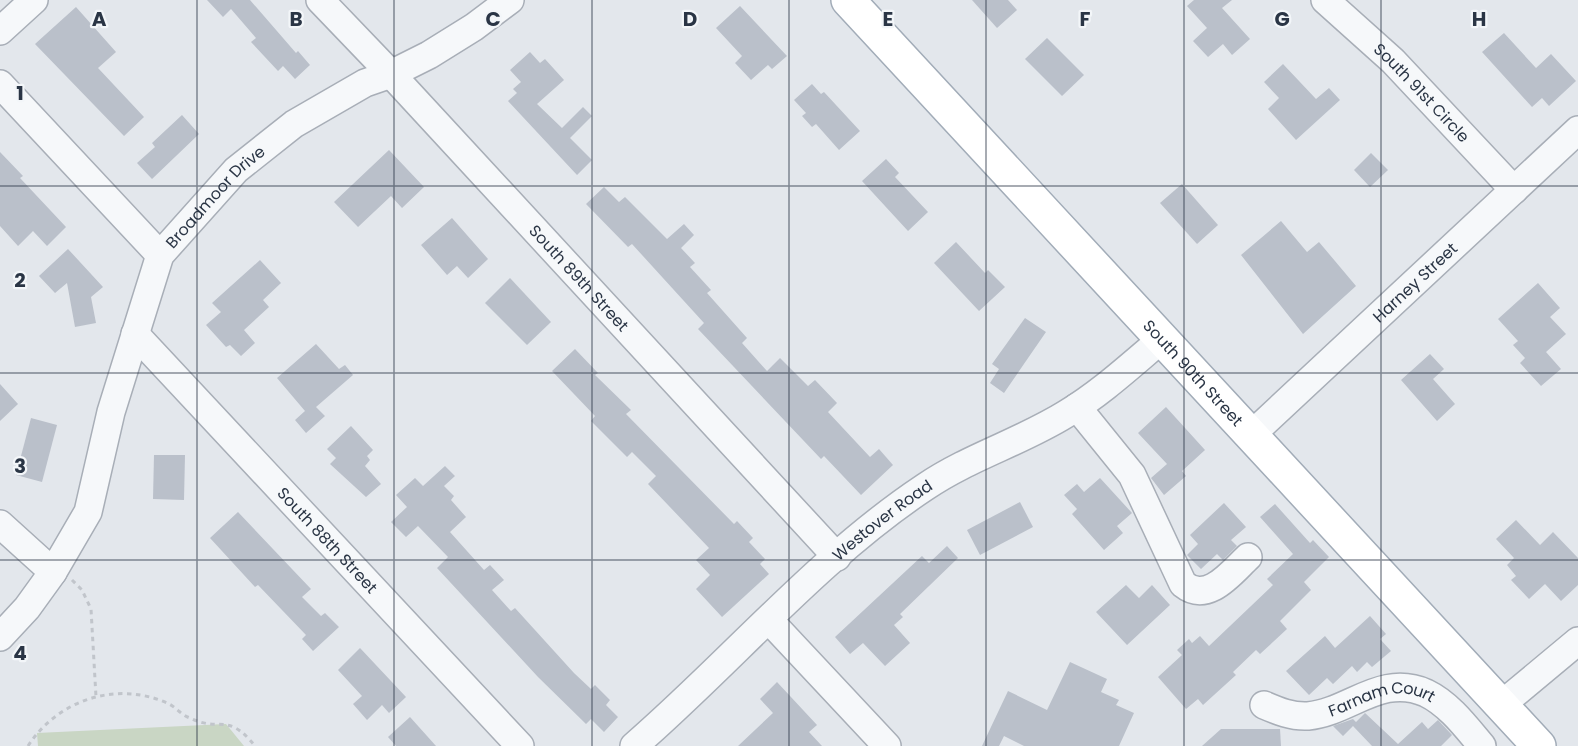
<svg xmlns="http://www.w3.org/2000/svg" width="1578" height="746" viewBox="0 0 1578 746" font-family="Poppins,sans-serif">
<rect width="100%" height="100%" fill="#e3e7ec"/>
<path fill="#c9d6c4" d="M226,724L244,746H38L37,733Z"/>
<g fill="#bac0ca">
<path d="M207,0H250L296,53L298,51L310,65L295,79L283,66L278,71L251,42L256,38L231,9L223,17Z"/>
<path d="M972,0H1008L1017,10L997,28Z"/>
<path d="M1194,0H1232L1222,8L1250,39L1232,55L1223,44L1208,57L1193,41L1207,28L1187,6Z"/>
<path d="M740,6L787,56L772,69L768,65L751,80L735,63L742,56L716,28Z"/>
<path d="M76,7L116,52L98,68L144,117L124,136L35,44Z"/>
<path d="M1504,33L1536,68L1551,54L1576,81L1549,106L1542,98L1532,107L1482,52Z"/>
<path d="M1047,38L1084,75L1062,96L1025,59Z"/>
<path d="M530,52L540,63L545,59L564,80L537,104L562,128L583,107L592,116L570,138L592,160L577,175L508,101L517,93L513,89L521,82L510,70Z"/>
<path d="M1283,64L1316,99L1329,88L1340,100L1296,140L1268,109L1279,98L1264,82Z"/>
<path d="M812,84L821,94L824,92L860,131L839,150L816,124L812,127L802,116L806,113L794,100Z"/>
<path d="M182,115L199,134L152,179L137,163L155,147L152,143Z"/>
<path d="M389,150L424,187L402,208L391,196L358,227L334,202Z"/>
<path d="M0,152L23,176L20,178L66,227L47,246L33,231L18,246L0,226Z"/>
<path d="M1371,153L1388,170L1370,187L1354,170Z"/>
<path d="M886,159L899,173L895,177L928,212L908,231L862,181Z"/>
<path d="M1182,184L1218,225L1197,244L1160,203Z"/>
<path d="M604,187L619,202L625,197L667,239L684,224L694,235L681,248L695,263L690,267L711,290L707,293L747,338L742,343L767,371L780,358L808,386L815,380L837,403L828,412L870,457L879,449L893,465L861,495L824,456L821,459L698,329L704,323L632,244L628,247L586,204Z"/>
<path d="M452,218L488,259L468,278L457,266L447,275L421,245Z"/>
<path d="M1281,221L1307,252L1319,242L1356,286L1303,334L1241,255Z"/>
<path d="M956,242L985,273L988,270L1005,287L979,311L934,263Z"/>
<path d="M68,249L103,287L91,297L96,323L75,327L67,283L55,293L39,276Z"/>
<path d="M260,260L281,283L263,300L269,307L244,330L255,343L241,356L230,345L226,347L206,325L221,312L212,303Z"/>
<path d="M510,278L551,322L527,345L485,303Z"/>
<path d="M1538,283L1560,308L1550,317L1566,334L1546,352L1561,369L1541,386L1520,363L1525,358L1513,345L1518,341L1498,319Z"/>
<path d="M1025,318L1046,332L1004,393L990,383L999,369L992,364Z"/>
<path d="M316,344L339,369L345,365L353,375L316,407L325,416L306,433L295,420L305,411L277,378Z"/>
<path d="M575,349L598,373L595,375L631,410L626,414L734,524L737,521L753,538L749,542L765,559L760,564L769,574L722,617L696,589L710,575L696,560L709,548L648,484L656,476L632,452L627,457L591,421L595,416L552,371Z"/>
<path d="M1430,354L1444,369L1433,379L1455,404L1437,421L1401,380Z"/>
<path d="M0,384L18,404L0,421Z"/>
<path d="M1166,407L1205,450L1182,471L1186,476L1164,495L1151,478L1167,464L1138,433Z"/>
<path d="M31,418L57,425L42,482L16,475Z"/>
<path d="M351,426L373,450L367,456L370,460L365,466L381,484L366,497L330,464L336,458L327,449Z"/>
<path d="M154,455H185L184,500L153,499Z"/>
<path d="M445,466L455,476L444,486L454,496L451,500L466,517L450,532L484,570L490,565L504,580L492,590L511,611L515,608L574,673L591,689L595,685L610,700L606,705L618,717L604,732L591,719L586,724L538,677L437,568L448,557L418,526L406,537L391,522L407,507L396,495L415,478L423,486Z"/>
<path d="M1100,478L1132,513L1117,526L1123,533L1104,550L1072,514L1077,509L1064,495L1077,484L1084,492Z"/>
<path d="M1020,502L1033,527L980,555L967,530Z"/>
<path d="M1224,503L1246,527L1231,540L1237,546L1223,560L1217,554L1201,569L1187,555L1198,544L1190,535Z"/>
<path d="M1275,504L1310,543L1313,540L1329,557L1304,582L1311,590L1280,621L1287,629L1260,654L1256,650L1233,672L1236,675L1203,705L1198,699L1186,709L1158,677L1182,655L1177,650L1189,639L1192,643L1200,636L1209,646L1273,585L1267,579L1293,554L1260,517Z"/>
<path d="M238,512L311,589L302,597L321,616L325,613L339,627L313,651L302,639L306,635L258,585L255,587L210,538Z"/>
<path d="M1516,520L1540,545L1553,532L1578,558V585L1561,601L1545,584L1529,599L1511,580L1516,576L1507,565L1514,558L1496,539Z"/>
<path d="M947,546L958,558L900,614L903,617L894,625L910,643L885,666L863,643L850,654L835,637L922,556L929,563Z"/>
<path d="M1126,585L1139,598L1152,585L1170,605L1127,645L1096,612Z"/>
<path d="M1370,616L1386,634L1380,639L1391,651L1372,667L1367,662L1357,672L1352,666L1333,684L1327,678L1309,695L1286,671L1325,636L1335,648Z"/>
<path d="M360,648L406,697L389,713L382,705L367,720L353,704L362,696L338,670Z"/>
<path d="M1070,662L1107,679L1101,692L1119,700L1116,705L1134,713L1119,746H1024L1004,736L999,746H982L1008,691L1047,710Z"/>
<path d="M777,682L817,725L809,732L822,746H738L773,713L760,699Z"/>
<path d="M1365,713L1398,744L1422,722L1428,729L1438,720L1452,735L1441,746H1372L1353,726L1343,736L1333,726L1353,719L1356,722Z"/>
<path d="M410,717L436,746H396L388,737Z"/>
<path d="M1221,729H1280L1281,746H1202Z"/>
</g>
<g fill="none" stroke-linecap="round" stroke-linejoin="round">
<defs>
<g id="minor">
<path id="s1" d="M320,0L391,74L837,557"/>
<path id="s2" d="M1325,0L1393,61L1514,190"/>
<path d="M0,31L34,0"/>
<path d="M0,84L160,255"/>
<path id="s3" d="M135,334L520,746"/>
<path d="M1077,407L1132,475L1183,584C1208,604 1231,573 1248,557"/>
<path id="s4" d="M1251,435L1578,130"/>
<path d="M0,524L53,572"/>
<path d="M769,620L887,746"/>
<path id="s5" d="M0,637L27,608L53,572L88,512L111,412L160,255L236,170L294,124L365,83L391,74L429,55L474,27L510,0"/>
<path id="s6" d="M1264,705C1278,711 1292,717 1308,716C1350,712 1381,673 1426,693C1449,704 1466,727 1482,746"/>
<path d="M1501,705L1578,641"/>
<path id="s7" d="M634,746C731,662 818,558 925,487C969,457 1021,442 1066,414C1101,393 1131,365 1162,339"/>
</g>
<g id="major">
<path id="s8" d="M848,0L1539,746"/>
</g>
</defs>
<use href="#minor" stroke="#a8aeb7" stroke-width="30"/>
<use href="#major" stroke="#a2acb8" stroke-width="36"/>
<g stroke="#c1c5cb" stroke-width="3" stroke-dasharray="4.5 4.5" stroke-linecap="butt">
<path d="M72,580L82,590L91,609L96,697"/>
<path d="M28,746C57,701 115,680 167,703C175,706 181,715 190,718C220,733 227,711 255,746"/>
</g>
<use href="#minor" stroke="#f6f8fa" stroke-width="27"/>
<use href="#major" stroke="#fff" stroke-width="33"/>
</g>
<path fill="none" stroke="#2a3545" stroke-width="1.5" stroke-opacity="0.55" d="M197,0V746M394,0V746M592,0V746M789,0V746M986,0V746M1184,0V746M1381,0V746M0,186H1578M0,373H1578M0,560H1578"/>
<g text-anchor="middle" stroke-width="4.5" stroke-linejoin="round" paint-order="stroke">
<g font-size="16" fill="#2a3545" stroke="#f3f6f9">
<text dy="6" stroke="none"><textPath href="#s2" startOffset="134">South 91st Circle</textPath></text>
<text dy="6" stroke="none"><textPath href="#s5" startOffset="501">Broadmoor Drive</textPath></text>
<text dy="6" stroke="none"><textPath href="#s1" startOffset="380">South 89th Street</textPath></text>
<text dy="6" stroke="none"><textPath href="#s4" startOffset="224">Harney Street</textPath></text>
<text dy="6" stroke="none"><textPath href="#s8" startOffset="508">South 90th Street</textPath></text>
<text dy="6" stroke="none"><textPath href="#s7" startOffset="336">Westover Road</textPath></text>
<text dy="6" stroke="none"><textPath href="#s3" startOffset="282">South 88th Street</textPath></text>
<text dy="6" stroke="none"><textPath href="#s6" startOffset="123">Farnam Court</textPath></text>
</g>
</g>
<g font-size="20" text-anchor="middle" font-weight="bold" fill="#2a3545" stroke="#f3f6f9" stroke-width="4.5" stroke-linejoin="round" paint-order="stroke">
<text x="99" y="26">A</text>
<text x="296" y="26">B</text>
<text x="493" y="26">C</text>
<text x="690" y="26">D</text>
<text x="888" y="26">E</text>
<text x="1085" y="26">F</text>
<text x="1282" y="26">G</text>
<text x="1479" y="26">H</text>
<text x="20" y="100">1</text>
<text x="20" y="287">2</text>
<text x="20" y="473">3</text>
<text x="20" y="660">4</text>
</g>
</svg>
